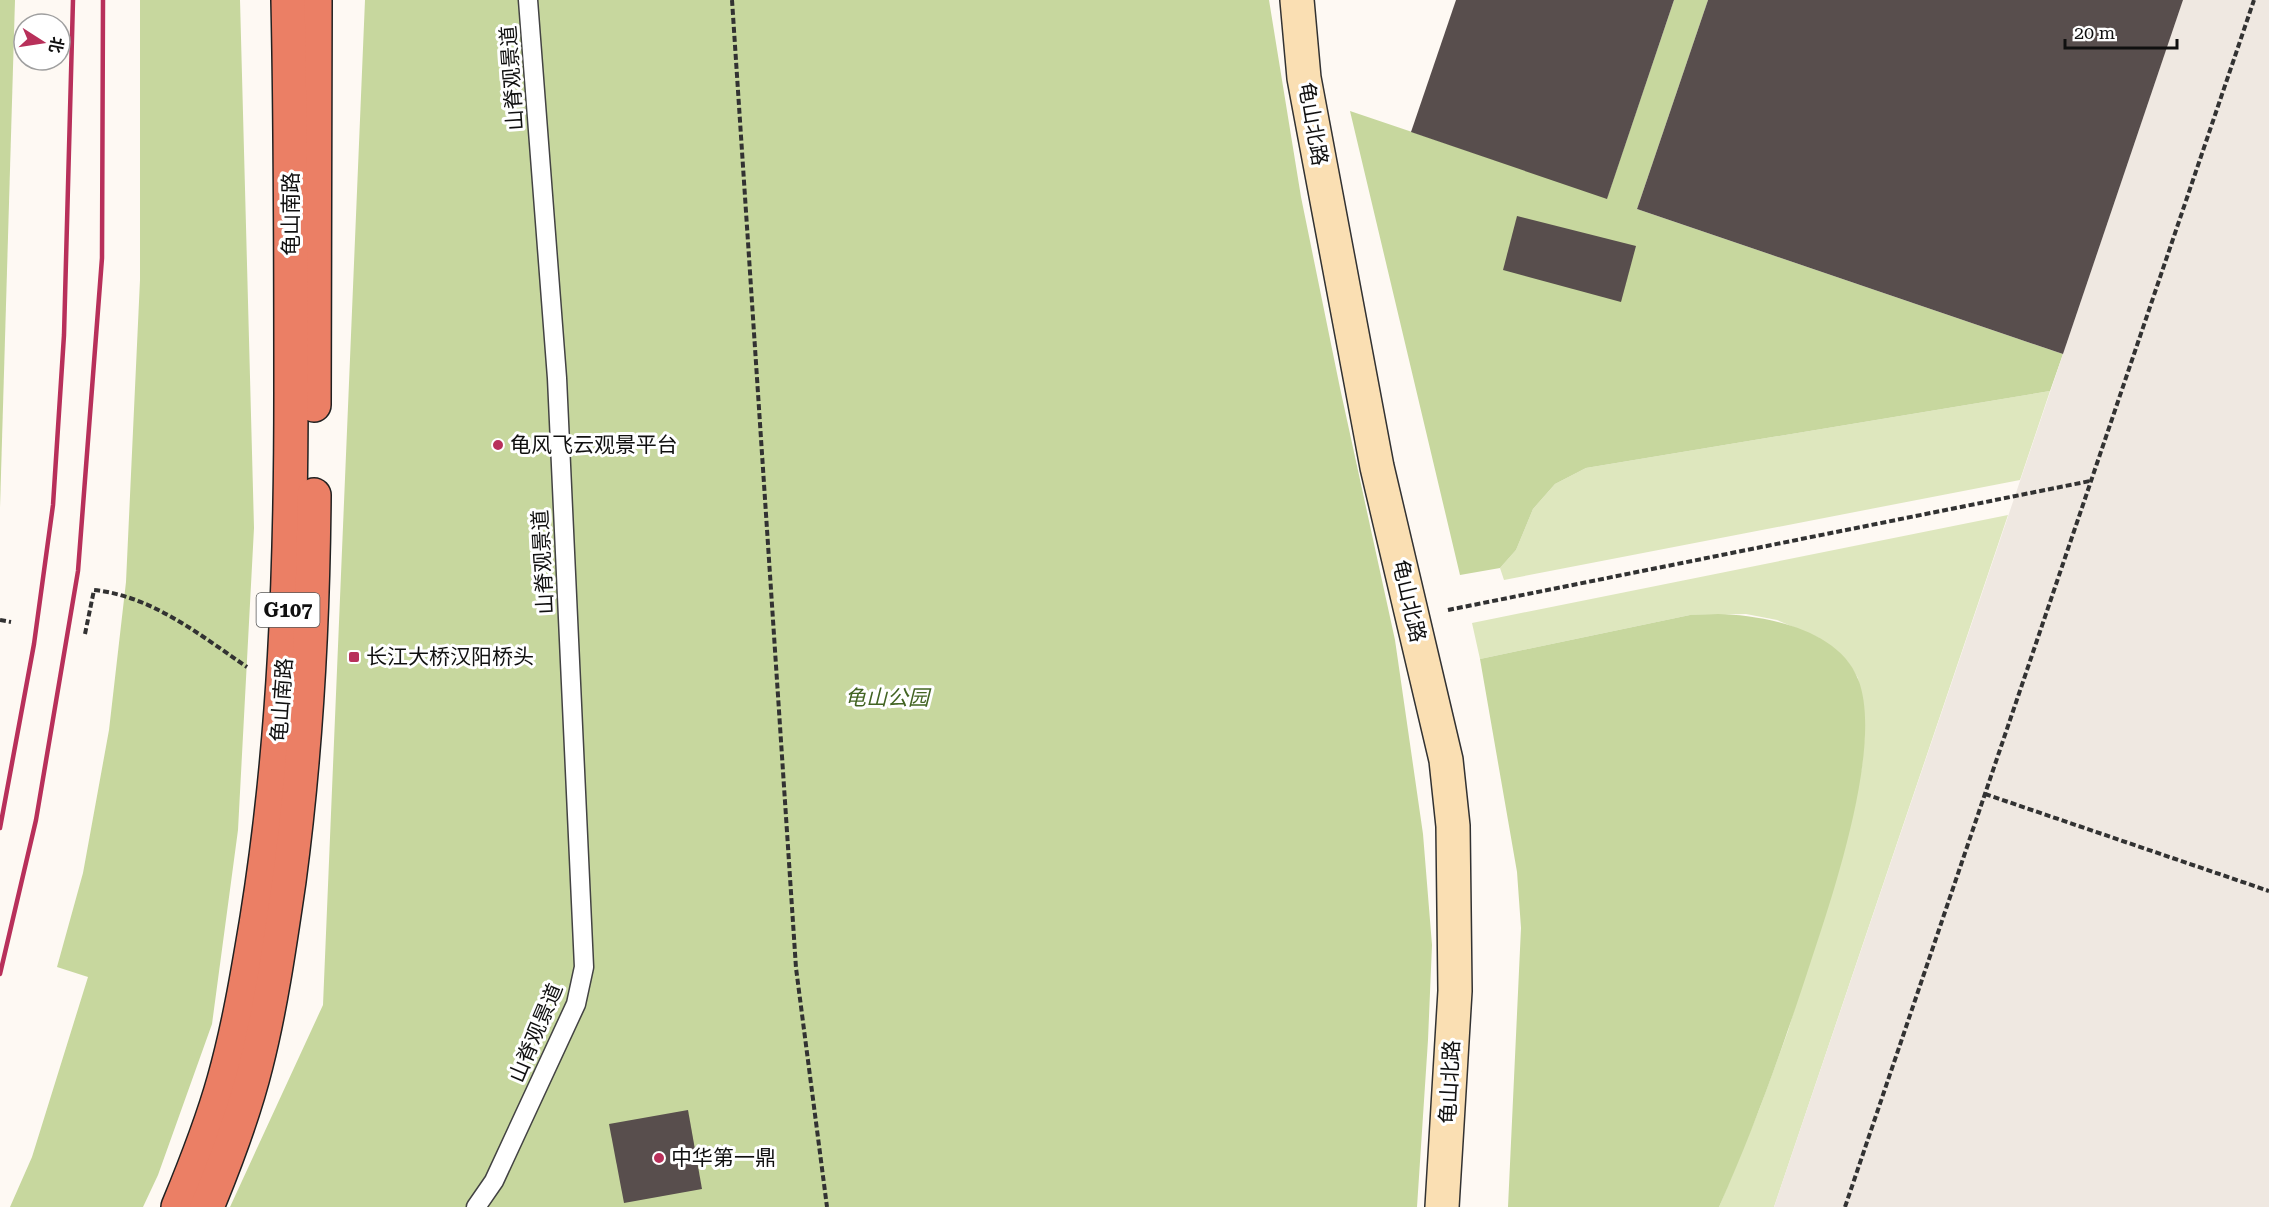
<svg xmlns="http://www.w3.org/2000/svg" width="2269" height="1207" viewBox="0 0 2269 1207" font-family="'Roboto Serif','Noto Sans SC',serif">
<rect width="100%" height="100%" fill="#fef9f3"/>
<g fill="#dee7be">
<path d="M2050,391L2020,480L1504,580L1500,568L1516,550L1533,509L1555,484L1586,468Z"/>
<path d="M2008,515L1774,1207H1719L1759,1110L1788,1031L1853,812L1862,766L1865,731L1858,678L1848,662L1819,638L1777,620L1746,614L1690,615L1480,659L1472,623Z"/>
</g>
<g fill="#c7d79e">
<path d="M0,0H15L0,508Z"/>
<path d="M140,0H240L254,528L238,830L212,1024L158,1175L143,1207H10L32,1157L88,977L57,967L83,873L109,730L126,582L140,280Z"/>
<path d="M365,0H1269L1301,197L1340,388L1395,640L1423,834L1432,945L1428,1040L1417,1207H230L323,1005Z"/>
<path d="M1674,0H1708L1637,209L2063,354L2050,391L1586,468L1555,484L1533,509L1516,550L1500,568L1460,575L1350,111L1607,198Z"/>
<path d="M1718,614C1764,615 1839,629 1858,679C1884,743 1833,895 1811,961C1784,1044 1755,1127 1719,1207H1508L1521,928L1517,872L1480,659L1690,615Z"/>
</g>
<path fill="#efe8e1" d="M2183,0H2269V1207H1774Z"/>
<g fill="#584e4d">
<path d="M1456,0H1674L1607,199L1411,132Z"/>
<path d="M1708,0H2183L2063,354L1637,209Z"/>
<path d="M1517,216L1636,246L1621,302L1503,270Z"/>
<path d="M688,1110L702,1189L624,1203L609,1124Z"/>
</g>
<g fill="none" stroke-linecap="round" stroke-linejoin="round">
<defs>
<path id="lane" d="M476,1207L494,1181L576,1004L584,967L557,378L528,0"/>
<path id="secondary" d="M1297,0L1304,78L1377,467L1446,760L1453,826L1455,991L1442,1207"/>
<g id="highway">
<path d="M314,405L315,0"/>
<path d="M178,1207C195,1166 212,1123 224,1080C239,1027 248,972 257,918C285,744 291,569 291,392C291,262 291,131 288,0"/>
<path d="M207,1207C226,1161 244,1114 256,1065C271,1006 280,942 289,881C306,754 313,624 314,495"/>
</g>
</defs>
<use href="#lane" stroke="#434343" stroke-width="21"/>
<use href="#secondary" stroke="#323232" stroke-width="36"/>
<use href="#highway" stroke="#212121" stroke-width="36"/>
<g stroke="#323232" stroke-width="4" stroke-dasharray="6 3" stroke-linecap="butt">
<path d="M732,0L796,968L827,1207"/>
<path d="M1448,610L2090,481"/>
<path d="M0,620L11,622"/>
<path d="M85,634L94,590C152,596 200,635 247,667"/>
<path d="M1985,794L2269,891"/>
<path d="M1845,1207L2254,0"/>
</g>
<use href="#lane" stroke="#fff" stroke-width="18"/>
<use href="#secondary" stroke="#fadfb3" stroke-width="33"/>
<use href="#highway" stroke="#eb7f65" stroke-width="33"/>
<g stroke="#b8305a" stroke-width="4.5">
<path d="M0,828L34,644L53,505L64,335L73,0"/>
<path d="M0,974L36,820L78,571L102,258L103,0"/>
</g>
</g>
<g fill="#b8305a" stroke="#fff" stroke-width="2">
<circle cx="498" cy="445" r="6"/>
<rect x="348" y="651" width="12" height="12" rx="3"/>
<circle cx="659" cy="1158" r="6"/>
</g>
<g text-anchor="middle" stroke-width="6" stroke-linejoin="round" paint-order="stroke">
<rect fill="#fff" stroke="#585858" stroke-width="1.5" x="256.5" y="593" width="63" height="34" rx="4.5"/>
<g font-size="20" font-weight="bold" fill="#101010">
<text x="288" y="617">G107</text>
</g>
<g font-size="21" fill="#101010" stroke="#fff">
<text transform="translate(512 78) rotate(-94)" y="7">山脊观景道</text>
<text transform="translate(1313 124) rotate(80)" y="7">龟山北路</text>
<text transform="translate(291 214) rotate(-90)" y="7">龟山南路</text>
<text transform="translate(543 562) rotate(-93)" y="7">山脊观景道</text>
<text transform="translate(1409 601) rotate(77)" y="7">龟山北路</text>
<text transform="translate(282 700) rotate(-86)" y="7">龟山南路</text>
<text transform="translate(536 1033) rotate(-67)" y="7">山脊观景道</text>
<text transform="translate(1450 1082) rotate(-87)" y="7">龟山北路</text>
</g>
<g font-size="21" fill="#101010" stroke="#fff" text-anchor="start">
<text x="510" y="452">龟风飞云观景平台</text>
<text x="366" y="664">长江大桥汉阳桥头</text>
<text x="671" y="1165">中华第一鼎</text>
</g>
<g font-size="21" font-style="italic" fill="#426423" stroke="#fff">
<text x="887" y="705">龟山公园</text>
</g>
</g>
<g transform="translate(42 42) rotate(102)"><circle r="28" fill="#ffffff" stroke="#9f9f9f" stroke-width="1.5"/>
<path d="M0-4.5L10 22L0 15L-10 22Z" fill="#b8305a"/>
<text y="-9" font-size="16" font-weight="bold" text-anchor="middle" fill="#101010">北</text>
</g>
<path d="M2065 39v9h112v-9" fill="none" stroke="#101010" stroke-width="3"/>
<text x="2074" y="39" font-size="18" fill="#101010" stroke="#ffffff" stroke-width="4.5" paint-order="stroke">20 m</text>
</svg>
